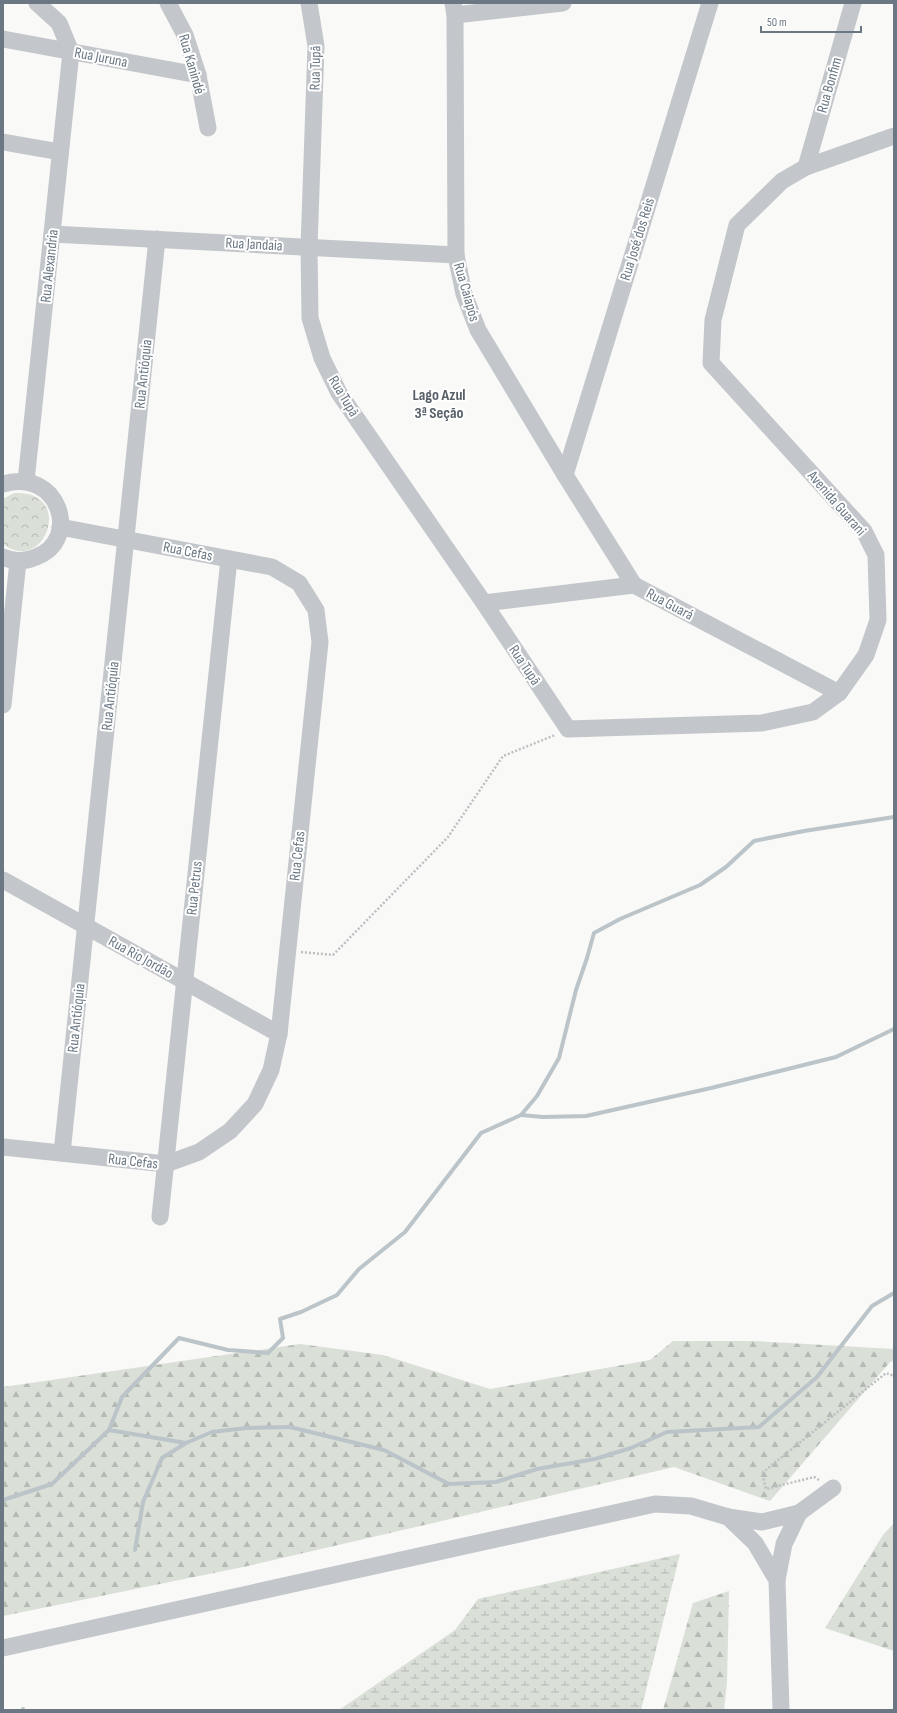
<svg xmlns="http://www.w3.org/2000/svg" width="897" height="1713" viewBox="0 0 897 1713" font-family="'Sofia Sans Condensed',sans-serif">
<defs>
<pattern id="forest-firs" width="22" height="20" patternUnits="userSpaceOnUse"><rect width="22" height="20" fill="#dadfd8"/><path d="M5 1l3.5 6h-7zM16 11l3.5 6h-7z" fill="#b5bab5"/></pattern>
<pattern id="wetland-marsh" width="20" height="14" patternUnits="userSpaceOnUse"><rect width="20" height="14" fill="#dadfd8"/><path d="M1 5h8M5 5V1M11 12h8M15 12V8" fill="none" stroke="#b5bab5"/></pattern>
<pattern id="park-crowns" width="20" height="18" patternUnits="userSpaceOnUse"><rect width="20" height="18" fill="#dadfd8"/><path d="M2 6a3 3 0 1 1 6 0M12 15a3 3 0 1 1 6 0" fill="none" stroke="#b5bab5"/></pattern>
</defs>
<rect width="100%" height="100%" fill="#f9f9f7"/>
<g fill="url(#forest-firs)">
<path d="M673,1341H754L894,1349V1362L891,1361L770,1501L674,1467L248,1566L3,1616V1387L300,1344L383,1355L490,1389L650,1360Z"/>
<path d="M894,1523V1651L825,1628L883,1535Z"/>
<path d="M729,1591L727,1682L724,1710H663L693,1603Z"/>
</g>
<path fill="url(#wetland-marsh)" d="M680,1554L641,1710H339L455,1630L478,1599Z"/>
<path fill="url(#park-crowns)" d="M14,493C76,490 45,576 3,544V499Z"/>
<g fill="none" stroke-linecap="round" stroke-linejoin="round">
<g stroke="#bbc4c8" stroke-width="4">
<path d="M521,1115L543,1117L586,1116L711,1088L836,1057L894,1029"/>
<path d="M109,1430L122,1397L179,1338L228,1350L268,1353L283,1338L280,1319L301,1312L337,1295L359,1269L405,1232L481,1133L521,1115L537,1096L559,1058L576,990L587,958L594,933L620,919L700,885L726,867L754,841L804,831L894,817"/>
<path d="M3,1500L52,1484L109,1430L186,1443L212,1432L246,1428L290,1427L384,1450L449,1484L496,1482L537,1469L595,1459L631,1448L667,1432L759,1427L817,1377L872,1306L894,1293"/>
<path d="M135,1550L143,1502L162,1458L186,1443"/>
<path d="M23,1710V1709"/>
</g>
<g stroke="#bdbfc2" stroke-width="2.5" stroke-dasharray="2 2" stroke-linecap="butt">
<path d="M301,952L333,955L448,837L503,756L555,735"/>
<path d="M819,1480L814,1477L766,1489L762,1473L886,1373L894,1376"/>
</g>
<g stroke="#c3c6ca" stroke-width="17">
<path d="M168,3L185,35L198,75L208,128"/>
<path d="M309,3L316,46L309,247L310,318L322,358L339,393L484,603L568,729L762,723L813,712L839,693L866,655L878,620L876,555L864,531L711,363L713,320L737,225L782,181L806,167L894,136"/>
<path d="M453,3L455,15L456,255L464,294L478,330L565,475L634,585"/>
<path d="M455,15L563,3"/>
<path d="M3,39L198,75"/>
<path d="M3,142L60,152"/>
<path d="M806,167L853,3"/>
<path d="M52,234L456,255"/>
<path d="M565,475L710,3"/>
<path d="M26,481L71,52L59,23L37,3"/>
<path d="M3,484C59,467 82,540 36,557C25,562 14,562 3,557"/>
<path d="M484,603L634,585L839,693"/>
<path d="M3,705L18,561"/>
<path d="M3,880L279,1034"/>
<path d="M3,1147L166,1164L199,1152L230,1131L255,1104L271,1070L279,1034L320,642L316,610L299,583L272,567L60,527"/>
<path d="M62,1153L157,239"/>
<path d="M160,1217L229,559"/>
<path d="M799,1513L833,1488"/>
<path d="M728,1517L762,1522L799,1513L784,1544L777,1580"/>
<path d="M3,1648L655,1504L691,1506L728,1517L755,1543L777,1580L781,1710"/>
</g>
</g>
<g text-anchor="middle" stroke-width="4" stroke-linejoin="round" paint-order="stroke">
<g font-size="15" fill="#6b7884" stroke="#fff">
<text transform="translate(101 57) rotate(11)" y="5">Rua Juruna</text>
<text transform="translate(192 64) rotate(74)" y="5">Rua Kanindé</text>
<text transform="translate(315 68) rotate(-89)" y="5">Rua Tupã</text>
<text transform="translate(829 85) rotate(-74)" y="5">Rua Bonfim</text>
<text transform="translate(637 239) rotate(-73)" y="5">Rua José dos Reis</text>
<text transform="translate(254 244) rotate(3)" y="5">Rua Jandaia</text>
<text transform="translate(49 266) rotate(-84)" y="5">Rua Alexandria</text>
<text transform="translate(467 292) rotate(74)" y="5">Rua Caiapós</text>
<text transform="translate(143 374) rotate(-84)" y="5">Rua Antióquia</text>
<text transform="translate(344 396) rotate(59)" y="5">Rua Tupã</text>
<text transform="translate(837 503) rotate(49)" y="5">Avenida Guarani</text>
<text transform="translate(188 551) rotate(11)" y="5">Rua Cefas</text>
<text transform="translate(670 604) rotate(28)" y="5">Rua Guará</text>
<text transform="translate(525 665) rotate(56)" y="5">Rua Tupã</text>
<text transform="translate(110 696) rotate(-84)" y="5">Rua Antióquia</text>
<text transform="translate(297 856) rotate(-84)" y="5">Rua Cefas</text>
<text transform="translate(194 888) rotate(-84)" y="5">Rua Petrus</text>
<text transform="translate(141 957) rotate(29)" y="5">Rua Rio Jordão</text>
<text transform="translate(76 1018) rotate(-84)" y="5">Rua Antióquia</text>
<text transform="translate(133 1161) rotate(6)" y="5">Rua Cefas</text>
</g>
<g font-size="16" font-weight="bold" fill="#58616a" stroke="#fff">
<text x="439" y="400">Lago Azul<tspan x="439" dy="18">3ª Seção</tspan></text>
</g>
</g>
<rect width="897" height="1713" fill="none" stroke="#6b7884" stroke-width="8"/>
<path d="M761 26v6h100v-6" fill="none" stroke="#6b7884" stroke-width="2"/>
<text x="767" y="26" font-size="12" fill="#6b7884" stroke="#ffffff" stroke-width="3" paint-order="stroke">50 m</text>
</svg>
